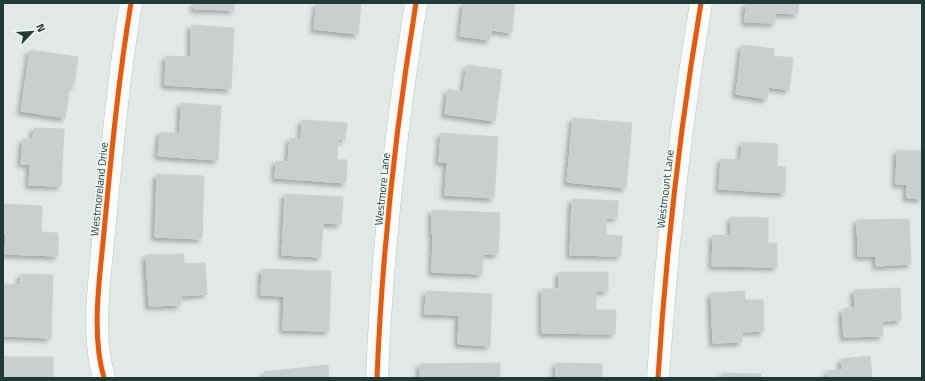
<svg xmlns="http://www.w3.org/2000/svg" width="925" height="381" viewBox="0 0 925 381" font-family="'Titillium Web',sans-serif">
<defs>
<filter id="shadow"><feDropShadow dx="-3.5" dy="3.5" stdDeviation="2" flood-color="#0004"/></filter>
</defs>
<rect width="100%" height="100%" fill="#e1e8e6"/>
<g fill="#c9cfcd" stroke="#cad1cf" filter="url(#shadow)">
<path d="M194,3H234V10L194,9Z"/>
<path d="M317,3H361L358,34L314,29Z"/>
<path d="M464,3H515L512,33L491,30L490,40L460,36Z"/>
<path d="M746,3H799L798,14L775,13V23L745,22Z"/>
<path d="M191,25L234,28L231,89L165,85L166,56L191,57Z"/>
<path d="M742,45L774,49L773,56L793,58L789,90L768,87L767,99L736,94Z"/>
<path d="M30,50L78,57L74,86L70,85L65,118L21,111Z"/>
<path d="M467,65L502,70L495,121L445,114L448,89L463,92Z"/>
<path d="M181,103L221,106L218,160L158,156L160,132L180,134Z"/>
<path d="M573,118L632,123L626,188L567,182Z"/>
<path d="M302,120L347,123L345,140L338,139L337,160H347L346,183L275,178L276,161L288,162L290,138L301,139Z"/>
<path d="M34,128L64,129L61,186L29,185L30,164H21L23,139H33Z"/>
<path d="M441,133L498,137L494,198L445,195L447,162H439Z"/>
<path d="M742,142L778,144L777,166L786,167L785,193L719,189L721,159L741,160Z"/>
<path d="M897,150L922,151V199L907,198V184H896Z"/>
<path d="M157,174L204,176L202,239L155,237Z"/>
<path d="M285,194L343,197L341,224L323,223L321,257L282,255Z"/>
<path d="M572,199L618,201L617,218H606V235L622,236L621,256L570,255Z"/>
<path d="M3,204L42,206L41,232L58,233V256L5,254L6,234H3Z"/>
<path d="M432,210L500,213L498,254H483L482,274L432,272L433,234H432Z"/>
<path d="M731,217L768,218V243H777V267L712,266L713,235L731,236Z"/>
<path d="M909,219L911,264L876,266V256H858L857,220Z"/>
<path d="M184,254V264L205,263L207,294L181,296V305L149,306L146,255Z"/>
<path d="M262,269L331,271L329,331L283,330L284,296L261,295Z"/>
<path d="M559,272H608V291H596V310H616L615,334L542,333V289H559Z"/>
<path d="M21,274L53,275L51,338L3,336L5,284L20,285Z"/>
<path d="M900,288L901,320L882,321L883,336L844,337L842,309L855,308L854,290Z"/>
<path d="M426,291L492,294L490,346L458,344L459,315L425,314Z"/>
<path d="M745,291V300H763L764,331L742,332V342L713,343L711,293Z"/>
<path d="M870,356L872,378H828L827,371L842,370L841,359Z"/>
<rect x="3" y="357" width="50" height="21"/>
<path d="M500,363V378H420V364Z"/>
<path d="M556,363L602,364V378H556Z"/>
<path d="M328,365L329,378H265L264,372Z"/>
<path d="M723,373L761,374V378H722Z"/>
</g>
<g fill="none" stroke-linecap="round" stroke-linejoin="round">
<defs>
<g id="street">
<path d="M104,378C90,330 101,271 105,221C112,148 119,75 131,3"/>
<path d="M377,378C382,253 396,126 416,3"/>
<path d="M658,378C666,252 680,127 701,3"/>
</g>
</defs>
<use href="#street" stroke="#bec5c3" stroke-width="23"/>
<use href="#street" stroke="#fafcfb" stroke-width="22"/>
<defs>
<g id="cycleway">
<path d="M104,378C90,330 101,271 105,221C112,148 119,75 131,3"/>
<path d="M377,378C382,253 396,126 416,3"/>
<path d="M658,378C666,252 680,127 701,3"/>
</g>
</defs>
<use href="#cycleway" stroke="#eff8f4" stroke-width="8"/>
<use href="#cycleway" stroke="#e8590c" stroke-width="5"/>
</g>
<g text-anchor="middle" stroke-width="3" stroke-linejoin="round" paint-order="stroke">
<g font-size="11" fill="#1e3c37" stroke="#eff8f4">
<text transform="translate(99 189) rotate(-84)" y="4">Westmoreland Drive</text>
<text transform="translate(382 189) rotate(-84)" y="4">Westmore Lane</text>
<text transform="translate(665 189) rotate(-83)" y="4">Westmount Lane</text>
</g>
</g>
<rect width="925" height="381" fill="none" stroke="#1e3c37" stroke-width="8"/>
<g transform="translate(32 32) rotate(65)" stroke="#eff8f4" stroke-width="3" paint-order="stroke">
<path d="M0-3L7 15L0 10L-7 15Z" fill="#1e3c37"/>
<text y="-6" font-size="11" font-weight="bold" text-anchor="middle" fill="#1e3c37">N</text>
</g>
</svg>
